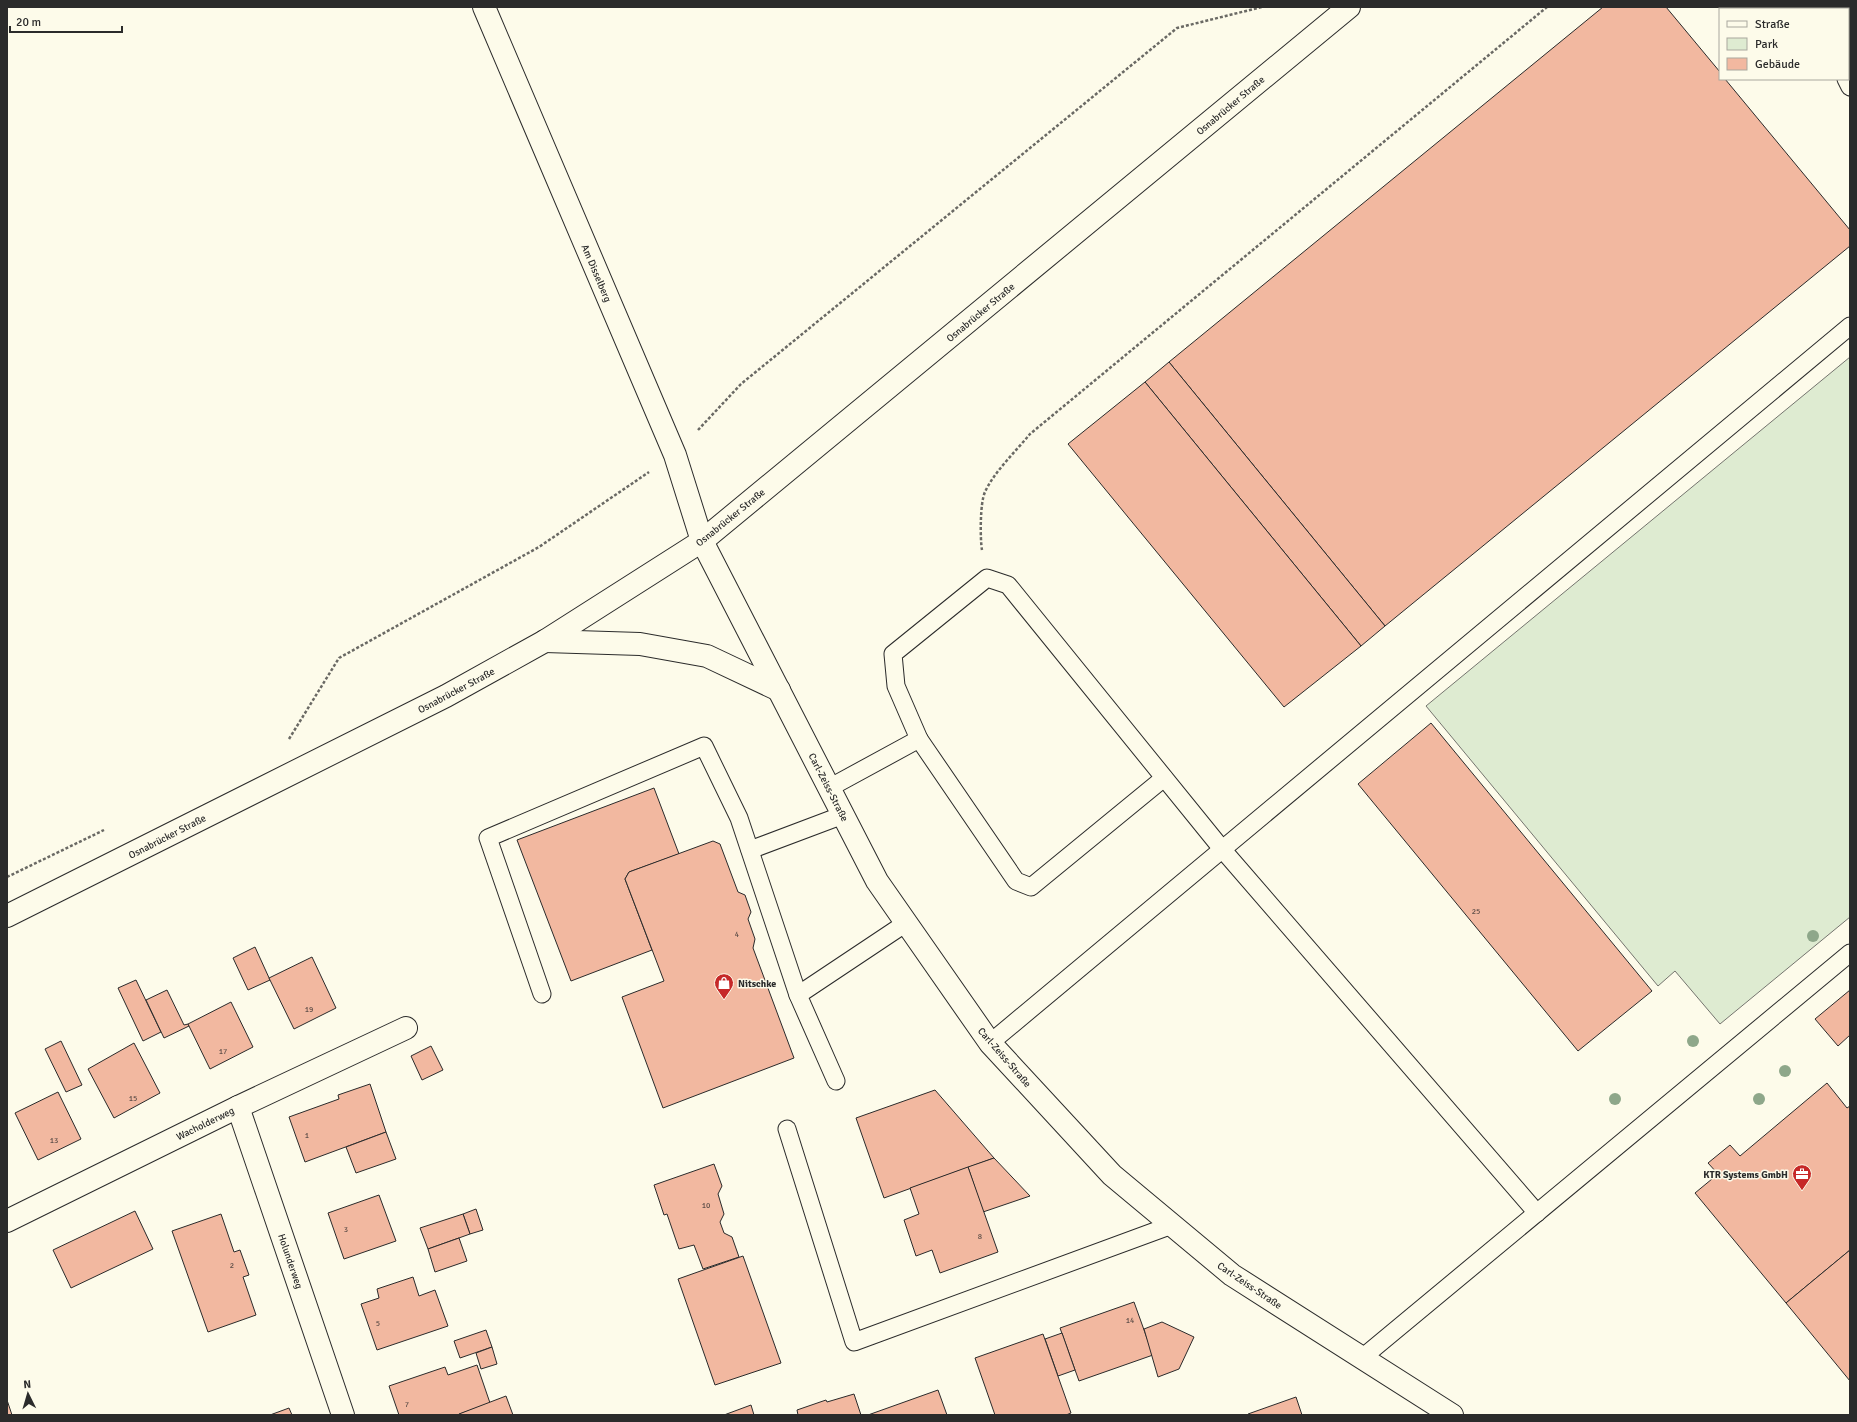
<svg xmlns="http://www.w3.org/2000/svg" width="1857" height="1422" viewBox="0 0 1857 1422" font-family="Signika,sans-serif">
<rect width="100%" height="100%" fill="#fdfbea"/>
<path fill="#deebd1" stroke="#74746e" d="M1850,357V917L1720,1024L1675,971L1658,986L1426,706Z"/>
<g fill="#f2b8a0" stroke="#2b2b2b">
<path d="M1603,7H1666L1720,72V79H1725L1850,230V246L1385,626L1169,362Z"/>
<path d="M1169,362L1385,626L1361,646L1145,382Z"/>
<path d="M1145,382L1361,646L1284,707L1068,444Z"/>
<path d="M1431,723L1652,991L1578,1051L1358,784Z"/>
<path d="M654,788L679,854L629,872L625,879L652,950L571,981L517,840Z"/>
<path d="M713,841L720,844L738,892L745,895L751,912L748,919L755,939L753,948L794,1058L663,1108L622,997L664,981L625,879L629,872Z"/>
<path d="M255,947L270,980L248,990L233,958Z"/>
<path d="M312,957L336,1008L294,1029L269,978Z"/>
<path d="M136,980L161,1032L143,1041L118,988Z"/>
<path d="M167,990L184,1025L188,1024L189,1026L164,1038L146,1000Z"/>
<path d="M1850,990V1035L1838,1046L1815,1019Z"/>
<path d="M231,1002L253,1047L210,1069L188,1024Z"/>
<path d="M61,1041L82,1085L66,1092L45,1049Z"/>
<path d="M134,1043L160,1093L114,1118L88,1069Z"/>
<path d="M431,1046L443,1070L422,1080L411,1056Z"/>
<path d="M1827,1083L1847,1108L1850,1106V1250L1786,1303L1695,1193L1718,1174L1708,1163L1730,1145L1740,1156Z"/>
<path d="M370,1084L386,1132L305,1162L289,1117L339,1099L338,1095Z"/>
<path d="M935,1090L994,1158L884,1198L856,1118Z"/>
<path d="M58,1092L81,1139L38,1160L15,1113Z"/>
<path d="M386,1132L396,1159L356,1173L346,1147Z"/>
<path d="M994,1158L1030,1196L983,1212L968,1167Z"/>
<path d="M714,1164L722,1186L718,1194L724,1214L720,1222L724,1233L732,1237L739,1257L703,1269L694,1245L679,1249L667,1214L664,1215L654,1185Z"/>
<path d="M968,1167L998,1252L940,1273L932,1250L916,1256L904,1220L919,1214L910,1188Z"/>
<path d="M379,1195L396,1241L344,1259L328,1213Z"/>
<path d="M476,1209L483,1230L470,1234L463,1214Z"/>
<path d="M135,1211L153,1249L71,1288L53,1250Z"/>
<path d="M221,1214L234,1252L240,1250L249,1275L243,1277L256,1315L208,1332L172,1231Z"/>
<path d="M463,1214L470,1234L428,1249L420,1228Z"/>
<path d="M459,1238L467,1261L435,1272L428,1249Z"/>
<path d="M1850,1250V1381L1786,1303Z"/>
<path d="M743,1256L781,1363L715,1385L678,1279Z"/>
<path d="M413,1277L419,1296L435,1290L448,1326L377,1350L361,1304L379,1298L377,1289Z"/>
<path d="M1134,1302L1153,1355L1079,1381L1060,1328Z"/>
<path d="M1162,1322L1194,1337L1179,1369L1158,1377L1144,1329Z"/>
<path d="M486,1330L492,1347L460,1358L454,1341Z"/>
<path d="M1062,1333L1075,1370L1058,1376L1045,1339Z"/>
<path d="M1043,1334L1071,1413L1066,1415H995L975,1358Z"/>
<path d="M492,1347L497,1364L481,1369L476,1353Z"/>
<path d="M477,1365L490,1403L457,1415H399L389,1386L445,1367L448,1375Z"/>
<path d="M938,1390L947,1415H868Z"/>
<path d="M854,1394L861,1415H798L797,1410L826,1400L827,1402Z"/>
<path d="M506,1396L513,1415H460L459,1414Z"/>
<path d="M1296,1397L1302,1415H1249L1248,1414Z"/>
<path d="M7,1400L12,1415H7Z"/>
<path d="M751,1405L754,1415H724Z"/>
<path d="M289,1408L292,1415H270Z"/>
</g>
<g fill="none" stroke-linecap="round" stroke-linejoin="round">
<defs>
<g id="service">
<path d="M1840,9L1842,7"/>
<path d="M1846,79L1850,87"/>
<path d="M919,739L1016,881L1031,887L1164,778"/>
<path d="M829,788L919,739L896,686L893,654L987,578L1008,585L1222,849L1537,1213"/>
<path d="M750,850L843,815"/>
<path d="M542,994L488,838L704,746L739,818L798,995"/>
<path d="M990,1043L1850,326"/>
<path d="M836,1081L798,995L906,923"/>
<path d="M787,1129L854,1342L1172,1225"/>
<path d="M1362,1358L1850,953"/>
</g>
<g id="minor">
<path d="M484,7L675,455L702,541L877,881L990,1043L1112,1175L1232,1275L1452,1415"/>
<path d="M238,1107L343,1415"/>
<path d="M7,1221L238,1107L406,1028"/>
</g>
<g id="secondary">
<path d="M545,641L640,644L707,656L779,690"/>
<path d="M7,916L446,696L545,641L702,541L1349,7"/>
</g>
</defs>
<use href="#service" stroke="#2b2b2b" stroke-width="19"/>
<use href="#minor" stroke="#2b2b2b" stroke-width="24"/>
<use href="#secondary" stroke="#2b2b2b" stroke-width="24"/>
<g stroke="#6a6964" stroke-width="2.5" stroke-dasharray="3 2" stroke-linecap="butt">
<path d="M698,430L741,384L1177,28L1262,7"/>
<path d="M982,550C980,539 980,502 985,492C994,472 1016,451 1030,434L1547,7"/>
<path d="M289,739L339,658L539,547L649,472"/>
<path d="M7,877L104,830"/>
</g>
<use href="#service" stroke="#fdfbea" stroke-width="17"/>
<use href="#minor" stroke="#fdfbea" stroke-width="22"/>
<use href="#secondary" stroke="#fdfbea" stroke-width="22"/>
</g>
<g fill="#8ea78a">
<circle cx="1813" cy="936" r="6"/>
<circle cx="1693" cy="1041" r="6"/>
<circle cx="1785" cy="1071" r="6"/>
<circle cx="1615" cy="1099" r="6"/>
<circle cx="1759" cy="1099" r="6"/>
</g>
<defs>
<symbol id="shop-pin" viewBox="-11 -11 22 30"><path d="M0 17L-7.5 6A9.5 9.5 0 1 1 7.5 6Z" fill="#c62828" stroke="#fdfbea"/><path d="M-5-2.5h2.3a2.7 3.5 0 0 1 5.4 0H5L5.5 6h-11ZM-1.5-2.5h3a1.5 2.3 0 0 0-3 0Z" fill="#fff"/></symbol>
<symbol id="office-pin" viewBox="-11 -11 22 30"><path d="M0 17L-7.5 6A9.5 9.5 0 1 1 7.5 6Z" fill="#c62828" stroke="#fdfbea"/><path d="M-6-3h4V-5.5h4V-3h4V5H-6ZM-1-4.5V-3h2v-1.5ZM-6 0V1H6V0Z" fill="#fff"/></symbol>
</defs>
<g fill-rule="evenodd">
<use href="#shop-pin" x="713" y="972" width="22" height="30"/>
<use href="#office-pin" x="1791" y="1163" width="22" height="30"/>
</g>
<g text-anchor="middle" stroke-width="3" stroke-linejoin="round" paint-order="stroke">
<g font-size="8" fill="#5d4e48">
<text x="1476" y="914">25</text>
<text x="737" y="937">4</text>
<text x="309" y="1012">19</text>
<text x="223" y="1054">17</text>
<text x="133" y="1101">15</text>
<text x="307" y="1138">1</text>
<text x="54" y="1143">13</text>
<text x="706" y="1208">10</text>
<text x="346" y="1232">3</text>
<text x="980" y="1239">8</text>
<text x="232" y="1268">2</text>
<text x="1130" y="1323">14</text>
<text x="378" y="1326">5</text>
<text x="407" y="1407">7</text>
</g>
<g font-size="10" fill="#2b2b2b" stroke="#fdfbea">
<text transform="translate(1230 105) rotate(-40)" y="4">Osnabrücker Straße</text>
<text transform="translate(597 273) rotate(67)" y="4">Am Disselberg</text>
<text transform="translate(980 312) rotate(-40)" y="4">Osnabrücker Straße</text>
<text transform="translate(730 517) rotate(-39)" y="4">Osnabrücker Straße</text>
<text transform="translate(456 690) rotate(-28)" y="4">Osnabrücker Straße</text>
<text transform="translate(829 787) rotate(63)" y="4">Carl-Zeiss-Straße</text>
<text transform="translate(167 836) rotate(-27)" y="4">Osnabrücker Straße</text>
<text transform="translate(1005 1057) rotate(49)" y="4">Carl-Zeiss-Straße</text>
<text transform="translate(205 1123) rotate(-26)" y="4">Wacholderweg</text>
<text transform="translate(291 1261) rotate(71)" y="4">Holunderweg</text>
<text transform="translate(1250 1285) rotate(34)" y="4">Carl-Zeiss-Straße</text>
</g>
<g font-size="10" font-weight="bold" fill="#2b2b2b" stroke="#fdfbea" text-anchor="start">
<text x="738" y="987">Nitschke</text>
<text x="1788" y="1178" text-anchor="end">KTR Systems GmbH</text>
</g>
</g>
<rect width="1857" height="1422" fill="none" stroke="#2b2b2b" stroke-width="16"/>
<rect x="1719" y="8" width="130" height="72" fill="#fdfbea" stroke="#a9a89e"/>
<rect x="1727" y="21" width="20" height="6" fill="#fdfbea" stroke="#a9a89e"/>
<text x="1755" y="28" font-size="12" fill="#2b2b2b">Straße</text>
<rect x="1727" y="38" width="20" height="12" fill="#deebd1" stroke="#a9a89e"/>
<text x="1755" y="48" font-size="12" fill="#2b2b2b">Park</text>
<rect x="1727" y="58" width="20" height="12" fill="#f2b8a0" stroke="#a9a89e"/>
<text x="1755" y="68" font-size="12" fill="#2b2b2b">Gebäude</text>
<g transform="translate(28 1394) rotate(355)" stroke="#fdfbea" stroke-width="3" paint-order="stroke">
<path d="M0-3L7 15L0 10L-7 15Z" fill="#2b2b2b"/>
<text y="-6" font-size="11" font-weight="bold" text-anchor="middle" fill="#2b2b2b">N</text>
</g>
<path d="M10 26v6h112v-6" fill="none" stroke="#2b2b2b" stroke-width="2"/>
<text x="16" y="26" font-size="12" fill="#2b2b2b" stroke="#fdfbea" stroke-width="3" paint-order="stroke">20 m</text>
</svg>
